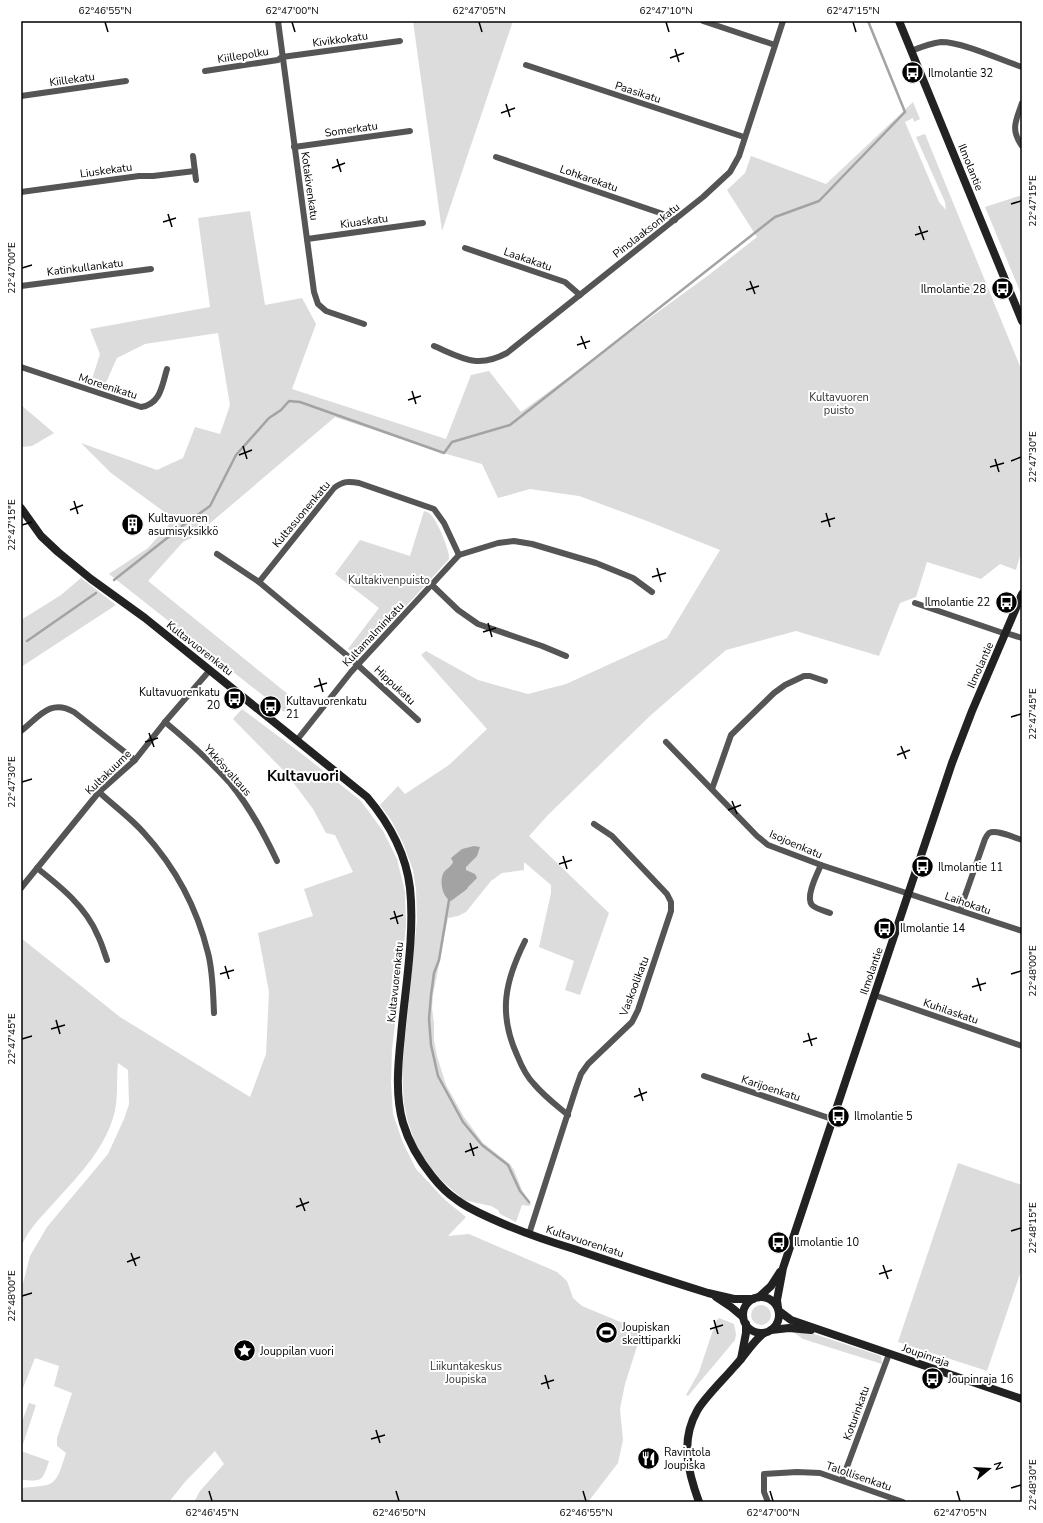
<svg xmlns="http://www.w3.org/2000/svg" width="1043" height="1523" viewBox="0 0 1043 1523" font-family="'Nunito Sans',sans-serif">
<rect width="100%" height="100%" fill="#fff"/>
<g fill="#dcdcdc">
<path d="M413,21H513L442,231Z"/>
<path d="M913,102L920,119L914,122L913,118L905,122L939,202L946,210L945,202L916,137L925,134L1022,371V549L1016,570L1000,564L981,579L927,562L916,597L900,603L879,656L796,631L726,650L651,715L548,815L529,836L609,913L580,995L565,990L574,961L539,947L551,893V885L524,862V870L502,873L491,881L466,912L458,916L448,918L433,995L432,1008L434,1024V1040L437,1056L446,1085L464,1117L483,1143L510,1164L514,1170L522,1190L531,1204L529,1206L522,1205L516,1222L500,1214L498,1210L491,1206L464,1200L441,1180L422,1156L414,1139L408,1122L404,1104L402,1070L417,920L416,890L413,870L403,843L391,820L380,805L398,786L405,794L449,765L487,729L421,655L426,651L478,680L528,694L566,684L667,638L720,550L647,521L579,496L530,489L498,498L482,464L443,453L335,417L195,536L183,542L148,581L294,699L284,712L109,574L148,548L174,519L111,473L81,443L157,470L183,458L195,427L220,434L230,405L218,333L145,344L117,358L104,387L91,382L100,354L90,329L210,307L198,218L250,211L265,305L302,298L316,324L292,389L446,439L471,375L489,371L521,412L710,274L757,237L727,190L745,173L751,156L826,184Z"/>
<path d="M1022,195V296L985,207Z"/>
<path d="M21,405L54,433L32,446L21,447Z"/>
<path d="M424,511C426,512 428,512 429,513C437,519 450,551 449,559L366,650L360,655H357L348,649L379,608L335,574L360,540L410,556Z"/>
<path d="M81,578L116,605L21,667V620L61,595Z"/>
<path d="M242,709L306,757L361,801L383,831L397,859L405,892L406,926L392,1050L391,1083L393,1114L403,1143L416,1169L445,1200L466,1217L448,1236L469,1234L557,1272L567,1281L573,1298L582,1306L635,1328L640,1337L625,1384L620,1409L623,1440L618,1463L588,1502H194L200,1491L224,1464L215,1451L184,1483L169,1502H21V1488C29,1487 47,1487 53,1482C60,1476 63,1461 66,1453L57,1446V1438L72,1393L54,1386L59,1366L35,1358L21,1393V1291L30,1256L47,1227L108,1154L124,1119L129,1104L128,1070L118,1063C116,1080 119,1100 113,1118C102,1153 76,1178 52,1205C40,1218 28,1230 21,1247V938L120,1017L250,1097L266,1054L269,992L258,933L313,916L304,889L353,872L335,835L326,833L313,809L287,774L233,719Z"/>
<path d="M958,1163L1022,1185V1268L987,1371L898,1342Z"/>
<circle cx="761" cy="1315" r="10"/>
<path d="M719,1318L734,1324L736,1334L735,1340L688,1396L686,1395L699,1372L716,1321Z"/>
<path d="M793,1332L814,1334L881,1356L882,1364L803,1339Z"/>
<path d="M29,1403L36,1405L21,1450V1424Z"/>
<path d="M21,1451L49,1461C42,1482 43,1481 21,1480Z"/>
</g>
<path fill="#a3a3a3" d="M474,846L480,847L477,856L466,867V870L475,874L477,878L468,887L467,889L451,901C442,897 439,880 444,872C447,868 451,867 453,862L451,858L462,849Z"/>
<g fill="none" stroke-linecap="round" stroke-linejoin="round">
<g stroke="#a3a3a3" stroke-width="2.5">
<path d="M182,526L210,506L236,455L269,418L281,410L289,401L300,402L444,453L452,442L510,425L775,217L819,201L905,112L868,21"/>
<path d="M114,580L176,531"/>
<path d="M27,641L96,593"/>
<path d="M449,900L439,960L434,973L431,995L429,1019L431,1045L438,1076L463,1122L482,1145L508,1165L520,1191L529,1202"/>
</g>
<g stroke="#555" stroke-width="6">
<path d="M278,21L314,292L318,304L326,311L364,324"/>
<path d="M703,21L775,45"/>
<path d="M911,51C921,47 931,43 941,42C963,42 1001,60 1022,67"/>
<path d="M526,65L744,137"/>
<path d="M205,71L278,60L282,57L400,41"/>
<path d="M21,96L126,81"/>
<path d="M1022,146C1010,129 1016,121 1022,103"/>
<path d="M294,147L410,131"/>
<path d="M193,156L196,180"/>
<path d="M496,157L666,215L675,220"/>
<path d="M21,192L139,176H153L195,171"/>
<path d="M307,239L423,223"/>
<path d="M465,248L565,282L580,295"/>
<path d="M21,286L151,269"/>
<path d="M434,346C462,358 477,369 507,353L703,197L730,172L739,156L783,21"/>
<path d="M21,367L141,407C161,404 162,385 167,369"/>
<path d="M217,554L259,582L350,658L418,720"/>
<path d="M259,582L334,488C343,481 349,481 359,483L434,509L444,523L459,555"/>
<path d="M432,585L458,610L478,624L542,646L566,656"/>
<path d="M915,603L1006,634"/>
<path d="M1006,633L1022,638"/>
<path d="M165,722C188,741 210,761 230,783C250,807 264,834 277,861"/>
<path d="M21,731C39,717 50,698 74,712L135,760"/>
<path d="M297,740L351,672L459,555L498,543L514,541L532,544L596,563L633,578L652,592"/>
<path d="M666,742L757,836L768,845L821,865L1022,931"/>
<path d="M712,789L731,735L774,693L785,685L804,676H810L825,681"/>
<path d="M99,792C114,806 131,818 144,833C175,867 197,908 208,953C213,972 213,993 214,1013"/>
<path d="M821,865C817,874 805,897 812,905C816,909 825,911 830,913"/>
<path d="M37,868C61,887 86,907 98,936C102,944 104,952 107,960"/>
<path d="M21,888L99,792L135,760L165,722L210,670"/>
<path d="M960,910L985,839C986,837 987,835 989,833C996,829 1015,838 1022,840"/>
<path d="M525,941C505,981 498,1013 517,1055C521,1065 526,1076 534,1084C544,1096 556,1105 568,1115"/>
<path d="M874,995L1022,1046"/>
<path d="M704,1076L832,1119"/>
<path d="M529,1234L576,1088L581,1074L588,1064L632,1022L638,1010L671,911V902L667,894L612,836L594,824"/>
<path d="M842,1480L889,1354"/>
<path d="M768,1502L764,1492V1474L797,1472L820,1473L903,1502"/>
</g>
<g stroke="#222" stroke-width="8">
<path d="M899,21L1022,321"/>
<path d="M21,508L41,536L58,552L91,579L145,618L367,797C389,823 406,854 410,888C415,935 405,989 401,1036C398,1064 395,1096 403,1123C409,1143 419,1160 432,1176C439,1185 448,1194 457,1200C466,1207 477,1212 488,1217C516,1230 544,1240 574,1249C618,1264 663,1279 708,1293L734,1299H753"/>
<path d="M716,1297L731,1307L743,1317"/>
<path d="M759,1297L771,1286L780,1272"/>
<circle cx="761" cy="1315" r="18"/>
<path d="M778,1308L777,1300L783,1268L952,763L972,711L1022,594"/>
<path d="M779,1311L791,1320L1022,1399"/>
<path d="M771,1330L789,1328L811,1330"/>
<path d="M741,1359L746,1333V1324"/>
<path d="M699,1502C688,1472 680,1441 697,1411C704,1398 724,1379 734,1367C745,1356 752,1342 764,1333"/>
</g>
</g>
<path fill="none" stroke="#000" stroke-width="1.5" d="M105,22L108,32M292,22L295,32M479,22L482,32M666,22L669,32M853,22L856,32M675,49L679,62M670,58L684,53M506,104L510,117M501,113L515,108M337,159L341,172M332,168L345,163M1011,204L1021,201M168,214L172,227M163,222L176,218M919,226L924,240M915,235L928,231M22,268L32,265M750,281L755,294M746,290L759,286M581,336L586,349M577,345L590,341M412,391L416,404M408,400L421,396M243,446L247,459M239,455L252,450M995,459L999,472M1011,461L1021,457M990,467L1004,463M74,501L78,514M70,510L83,505M826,513L830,527M821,522L835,518M22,525L32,522M657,568L661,582M652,577L666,573M488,623L492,637M483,632L496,628M319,678L323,692M314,687L327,683M1011,717L1021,714M149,733L154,747M145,742L158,738M901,746L906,759M897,755L910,750M22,782L32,779M732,801L737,814M728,810L741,805M563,856L567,869M559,864L572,860M394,911L398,924M390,919L403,915M225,966L229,979M220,974L234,970M1011,974L1021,971M977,978L981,991M972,987L986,983M56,1020L60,1034M51,1029L65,1025M808,1033L812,1046M22,1039L32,1036M803,1042L817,1038M639,1088L643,1101M634,1097L647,1092M470,1143L474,1156M465,1152L478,1147M300,1198L305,1211M296,1207L309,1202M1011,1231L1021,1228M131,1253L136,1266M127,1262L140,1257M883,1265L888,1279M879,1274L892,1270M22,1296L32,1293M714,1320L718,1334M710,1329L723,1325M545,1375L549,1389M541,1384L554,1380M376,1430L380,1443M371,1439L385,1435M1011,1488L1021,1485M209,1491L212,1501M396,1491L399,1501M583,1491L586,1501M770,1491L773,1501M957,1491L960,1501"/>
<defs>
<symbol id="bus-disc" viewBox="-11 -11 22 22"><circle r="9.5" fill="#000" stroke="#fff"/><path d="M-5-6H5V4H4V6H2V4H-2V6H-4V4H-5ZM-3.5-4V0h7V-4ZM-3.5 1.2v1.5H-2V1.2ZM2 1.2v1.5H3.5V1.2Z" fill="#fff"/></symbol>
<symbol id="building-disc" viewBox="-11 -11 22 22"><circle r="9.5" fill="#000" stroke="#fff"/><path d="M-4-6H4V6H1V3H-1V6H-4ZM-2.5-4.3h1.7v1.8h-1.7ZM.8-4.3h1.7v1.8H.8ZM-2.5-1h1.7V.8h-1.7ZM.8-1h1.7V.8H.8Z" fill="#fff"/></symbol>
<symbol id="stadium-disc" viewBox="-11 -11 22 22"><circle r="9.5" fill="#000" stroke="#fff"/><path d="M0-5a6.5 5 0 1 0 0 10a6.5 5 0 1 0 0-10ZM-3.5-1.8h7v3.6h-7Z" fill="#fff"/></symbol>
<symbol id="sight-disc" viewBox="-11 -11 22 22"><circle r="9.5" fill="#000" stroke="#fff"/><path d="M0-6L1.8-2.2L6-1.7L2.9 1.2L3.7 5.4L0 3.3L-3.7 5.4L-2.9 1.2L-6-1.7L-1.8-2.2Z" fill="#fff"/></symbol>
<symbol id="restaurant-disc" viewBox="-11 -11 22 22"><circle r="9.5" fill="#000" stroke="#fff"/><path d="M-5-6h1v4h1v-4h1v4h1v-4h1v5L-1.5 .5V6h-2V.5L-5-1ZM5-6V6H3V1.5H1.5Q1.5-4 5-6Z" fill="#fff"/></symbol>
</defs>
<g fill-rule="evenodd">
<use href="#bus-disc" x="900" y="60" width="25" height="25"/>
<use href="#bus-disc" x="990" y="276" width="25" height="25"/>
<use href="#building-disc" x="120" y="512" width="25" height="25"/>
<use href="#bus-disc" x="994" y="590" width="25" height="25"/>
<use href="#bus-disc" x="222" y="686" width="25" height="25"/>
<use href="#bus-disc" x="258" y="694" width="25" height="25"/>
<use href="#bus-disc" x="910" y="854" width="25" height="25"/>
<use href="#bus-disc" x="872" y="916" width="25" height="25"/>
<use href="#bus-disc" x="826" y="1104" width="25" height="25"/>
<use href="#bus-disc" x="766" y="1230" width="25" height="25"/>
<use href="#stadium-disc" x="594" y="1320" width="25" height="25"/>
<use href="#sight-disc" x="232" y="1338" width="25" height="25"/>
<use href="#bus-disc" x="920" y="1366" width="25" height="25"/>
<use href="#restaurant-disc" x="636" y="1446" width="25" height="25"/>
</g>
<g text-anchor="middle" stroke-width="4" stroke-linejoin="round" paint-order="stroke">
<g font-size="11" fill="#000" stroke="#fff">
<text transform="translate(340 39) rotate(-8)" y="4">Kivikkokatu</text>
<text transform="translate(243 55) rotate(-9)" y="4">Kiillepolku</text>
<text transform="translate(72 79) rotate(-8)" y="4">Kiillekatu</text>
<text transform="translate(638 92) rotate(18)" y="4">Paasikatu</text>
<text transform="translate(351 129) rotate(-8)" y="4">Somerkatu</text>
<text transform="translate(971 167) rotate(68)" y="4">Ilmolantie</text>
<text transform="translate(106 170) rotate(-8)" y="4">Liuskekatu</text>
<text transform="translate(589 178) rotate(19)" y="4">Lohkarekatu</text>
<text transform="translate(310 186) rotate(82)" y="4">Kotakivenkatu</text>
<text transform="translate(364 221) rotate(-8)" y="4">Kiuaskatu</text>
<text transform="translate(646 230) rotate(-38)" y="4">Pinolaaksonkatu</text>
<text transform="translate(528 259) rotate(19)" y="4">Laakakatu</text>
<text transform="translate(85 267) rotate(-7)" y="4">Katinkullankatu</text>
<text transform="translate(108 386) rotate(18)" y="4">Moreenikatu</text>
<text transform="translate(301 514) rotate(-50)" y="4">Kultasuonenkatu</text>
<text transform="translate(373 634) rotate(-47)" y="4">Kultamalminkatu</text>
<text transform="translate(200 648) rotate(38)" y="4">Kultavuorenkatu</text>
<text transform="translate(980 665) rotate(-66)" y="4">Ilmolantie</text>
<text transform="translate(395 685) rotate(43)" y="4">Hippukatu</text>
<text transform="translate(228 770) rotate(48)" y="4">Ykkösvaltaus</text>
<text transform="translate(108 772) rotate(-44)" y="4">Kultakuume</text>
<text transform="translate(796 844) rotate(23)" y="4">Isojoenkatu</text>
<text transform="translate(968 903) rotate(19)" y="4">Laihokatu</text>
<text transform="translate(871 971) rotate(-71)" y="4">Ilmolantie</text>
<text transform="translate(395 982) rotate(-84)" y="4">Kultavuorenkatu</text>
<text transform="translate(634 986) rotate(-69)" y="4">Vaskoolikatu</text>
<text transform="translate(951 1011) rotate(19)" y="4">Kuhilaskatu</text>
<text transform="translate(771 1088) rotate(18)" y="4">Karijoenkatu</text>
<text transform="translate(585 1241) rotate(18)" y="4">Kultavuorenkatu</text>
<text transform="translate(926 1355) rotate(19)" y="4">Joupinraja</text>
<text transform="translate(856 1413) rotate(-70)" y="4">Koturinkatu</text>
<text transform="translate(859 1476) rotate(19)" y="4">Talollisenkatu</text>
</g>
<g font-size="11" fill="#000" stroke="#fff" text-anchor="start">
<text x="928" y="77">Ilmolantie 32</text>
<text x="986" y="293" text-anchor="end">Ilmolantie 28</text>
<text x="148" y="522">Kultavuoren<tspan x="148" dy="13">asumisyksikkö</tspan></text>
<text x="990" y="606" text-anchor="end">Ilmolantie 22</text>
<text x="220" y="696" text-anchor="end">Kultavuorenkatu<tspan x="220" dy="13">20</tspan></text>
<text x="286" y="705">Kultavuorenkatu<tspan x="286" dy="13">21</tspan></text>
<text x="938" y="871">Ilmolantie 11</text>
<text x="900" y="932">Ilmolantie 14</text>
<text x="854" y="1120">Ilmolantie 5</text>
<text x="794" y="1246">Ilmolantie 10</text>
<text x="622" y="1331">Joupiskan<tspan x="622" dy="13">skeittiparkki</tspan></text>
<text x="260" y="1355">Jouppilan vuori</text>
<text x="948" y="1383">Joupinraja 16</text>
<text x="664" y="1456">Ravintola<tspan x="664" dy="13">Joupiska</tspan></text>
</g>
<g font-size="11" fill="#333" stroke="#fff">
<text x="839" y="401">Kultavuoren<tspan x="839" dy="13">puisto</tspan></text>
<text x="389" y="584">Kultakivenpuisto</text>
<text x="466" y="1370">Liikuntakeskus<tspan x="466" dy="13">Joupiska</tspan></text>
</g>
<g font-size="15" font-weight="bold" fill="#000" stroke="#fff">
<text x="303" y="781">Kultavuori</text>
</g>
</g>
<rect width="1043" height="1523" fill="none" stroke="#ffffff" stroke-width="44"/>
<g transform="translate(989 1469) rotate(72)" stroke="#ffffff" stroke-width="3" paint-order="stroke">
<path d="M0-3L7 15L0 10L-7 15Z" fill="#000000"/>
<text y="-6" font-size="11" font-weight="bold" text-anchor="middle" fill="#000000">N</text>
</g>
<rect x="22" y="22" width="999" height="1479" fill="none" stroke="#000" stroke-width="1.5"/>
<g font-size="10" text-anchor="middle" fill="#000">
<text x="105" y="14">62°46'55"N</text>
<text x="292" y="14">62°47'00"N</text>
<text x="479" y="14">62°47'05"N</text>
<text x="666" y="14">62°47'10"N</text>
<text x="853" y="14">62°47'15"N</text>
<text transform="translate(1032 201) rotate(-90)" y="4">22°47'15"E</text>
<text transform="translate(11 268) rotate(-90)" y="4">22°47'00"E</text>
<text transform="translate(1032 457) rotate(-90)" y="4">22°47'30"E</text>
<text transform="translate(11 525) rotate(-90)" y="4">22°47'15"E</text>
<text transform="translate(1032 714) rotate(-90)" y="4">22°47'45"E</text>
<text transform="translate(11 782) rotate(-90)" y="4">22°47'30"E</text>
<text transform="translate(1032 971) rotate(-90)" y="4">22°48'00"E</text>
<text transform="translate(11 1039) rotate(-90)" y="4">22°47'45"E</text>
<text transform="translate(1032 1228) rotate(-90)" y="4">22°48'15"E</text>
<text transform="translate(11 1296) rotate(-90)" y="4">22°48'00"E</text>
<text transform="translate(1032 1485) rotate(-90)" y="4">22°48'30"E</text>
<text x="212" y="1516">62°46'45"N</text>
<text x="399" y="1516">62°46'50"N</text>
<text x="586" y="1516">62°46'55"N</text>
<text x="773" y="1516">62°47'00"N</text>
<text x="960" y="1516">62°47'05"N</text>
</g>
</svg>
